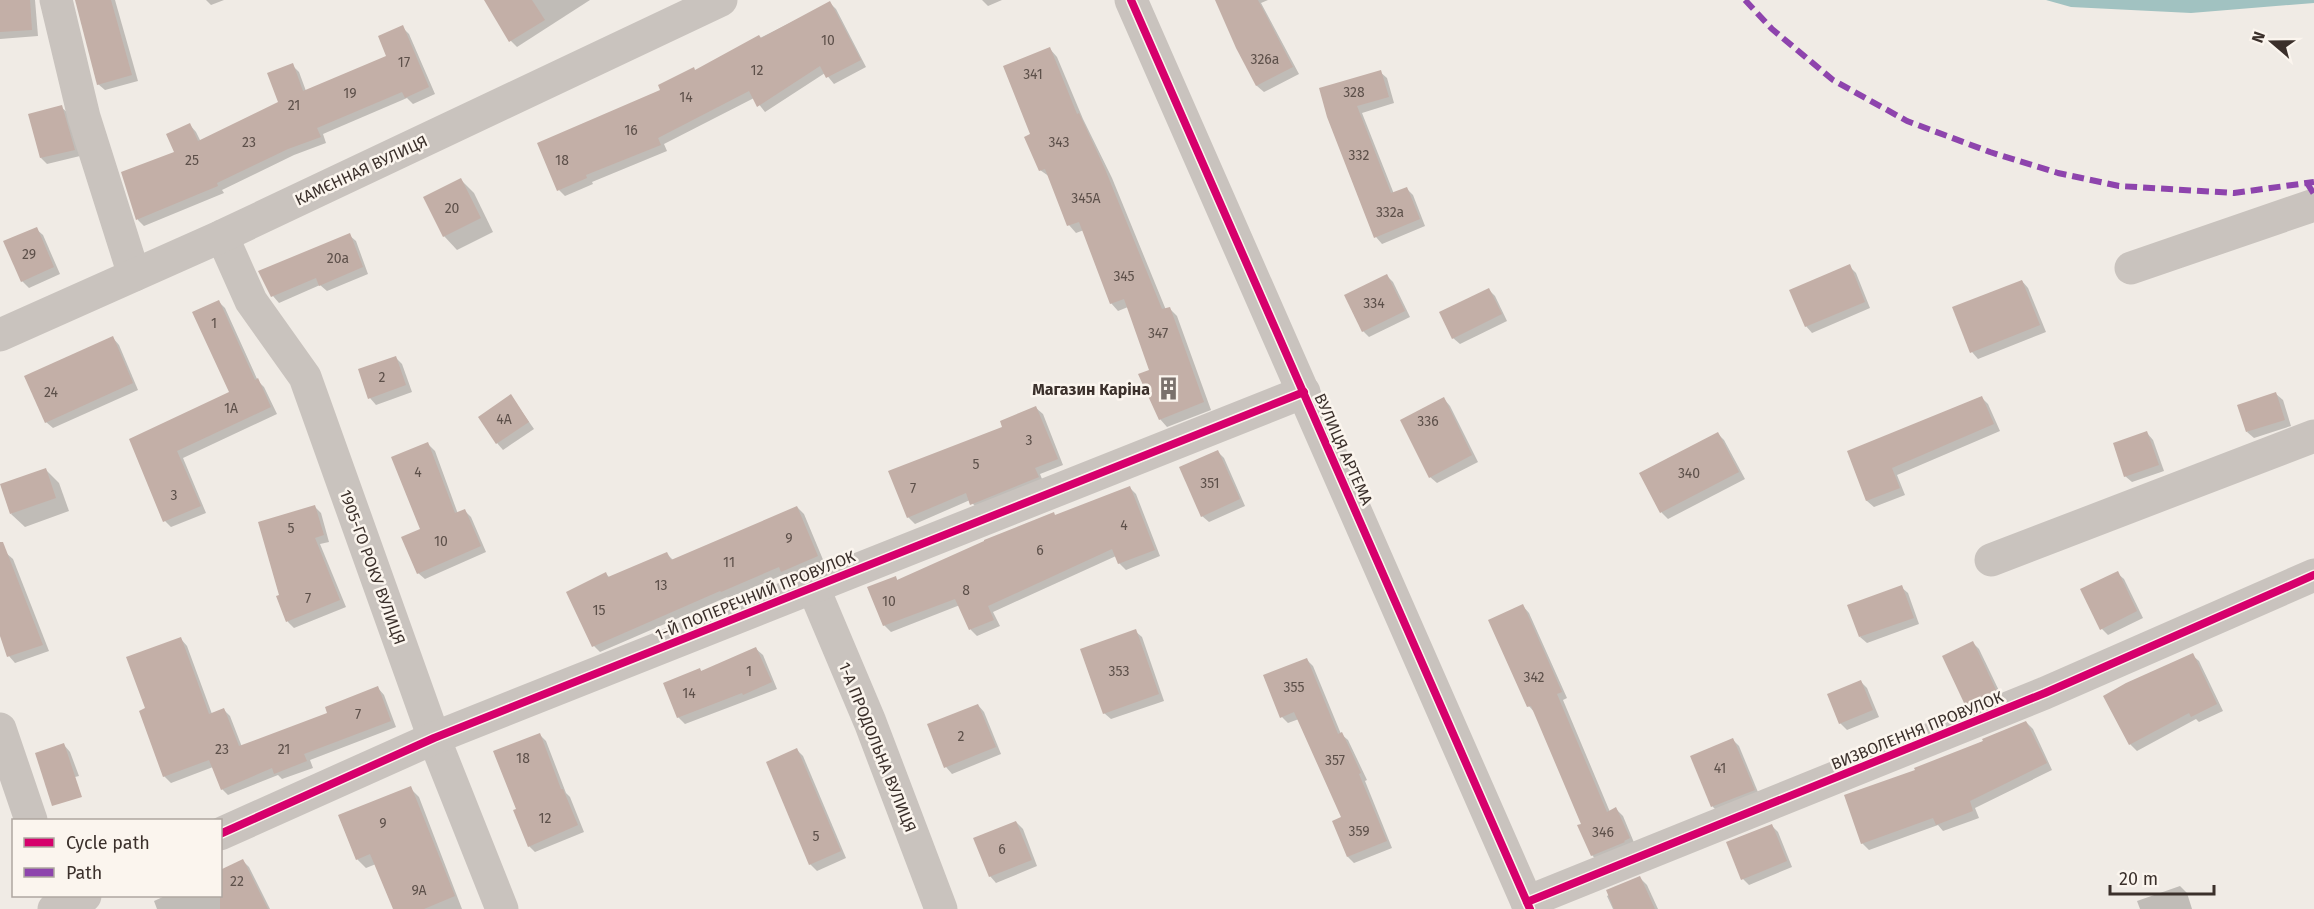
<svg xmlns="http://www.w3.org/2000/svg" width="2314" height="909" viewBox="0 0 2314 909" font-family="'Fira Sans',sans-serif">
<rect width="100%" height="100%" fill="#f0ebe5"/>
<path fill="#a1c2c1" d="M2046,0H2314V3L2191,13L2071,7Z"/>
<g fill="#0003">
<path d="M0,0H35L38,36L0,39Z"/>
<path d="M87,0H115L138,81L105,90L98,84Z"/>
<path d="M206,0H224L211,5Z"/>
<path d="M493,0H590L517,47L511,41Z"/>
<path d="M982,0H1002L988,6Z"/>
<path d="M1216,0H1268L1261,3L1299,74L1264,92L1257,86L1237,47Z"/>
<path d="M830,3L836,9L866,67L834,84L825,73L765,112L754,98L664,144L667,151L592,182L593,184L565,196L559,190L710,63Z"/>
<path d="M402,27L409,34L435,94L413,104L407,98L323,134L326,143L294,155L222,190L224,193L144,226L138,220L123,173L176,152L190,125L196,132L201,142L280,103L292,65L299,72L306,91L388,56Z"/>
<path d="M1050,49L1057,57L1083,119L1112,178L1166,310L1169,308L1177,316L1211,410L1167,427L1160,419L1151,371L1128,307L1118,311L1111,303L1084,230L1076,233L1069,225L1050,177L1040,170L1032,135Z"/>
<path d="M1380,72L1387,78L1394,103L1362,113L1394,194L1407,189L1413,195L1425,226L1382,244L1376,237L1328,116Z"/>
<path d="M61,107L68,113L80,156L47,164L41,158Z"/>
<path d="M461,180L474,193L493,232L457,250L444,236Z"/>
<path d="M36,229L43,235L60,274L29,288L22,281Z"/>
<path d="M349,235L356,241L368,274L327,291L320,285L279,303L273,296Z"/>
<path d="M1849,266L1856,273L1870,308L1812,333L1806,326Z"/>
<path d="M1387,276L1393,282L1410,317L1369,337L1363,331Z"/>
<path d="M2022,281L2028,288L2046,332L1978,359L1972,352L1954,308Z"/>
<path d="M1489,290L1495,296L1507,321L1460,344L1453,338Z"/>
<path d="M219,302L225,308L258,381L264,387L277,414L183,458L206,513L171,527L165,521L131,440L231,393Z"/>
<path d="M113,338L119,345L138,390L53,428L46,422Z"/>
<path d="M396,358L402,364L412,392L376,405L370,398Z"/>
<path d="M2276,394L2283,400L2291,426L2254,438L2247,432Z"/>
<path d="M511,396L534,429L503,450L497,443Z"/>
<path d="M1981,397L1988,404L2000,431L1897,475L1905,495L1874,507L1867,501L1849,452Z"/>
<path d="M1444,399L1450,406L1478,462L1437,483L1430,477Z"/>
<path d="M1036,408L1043,414L1063,465L1040,474L1044,484L978,510L970,500L915,524L908,517L1004,428Z"/>
<path d="M2147,433L2153,440L2164,471L2132,482L2125,476Z"/>
<path d="M1718,434L1724,440L1745,479L1668,519L1662,513L1641,474Z"/>
<path d="M428,444L435,451L458,514L465,511L471,517L486,552L425,579L418,573Z"/>
<path d="M1218,452L1224,458L1245,506L1209,522L1202,516Z"/>
<path d="M46,470L59,483L69,511L25,527L11,514Z"/>
<path d="M1130,488L1136,494L1160,556L1126,570L1119,563L1116,556L993,612L1000,626L977,636L971,630L960,605L891,632L884,625L896,578L898,581Z"/>
<path d="M315,507L321,513L329,542L320,544L346,607L294,628L288,622L278,597L281,596Z"/>
<path d="M797,507L804,514L824,562L789,577L785,574L728,598L727,597L600,652L594,646L606,574L610,578L667,554L674,561Z"/>
<path d="M6,553L13,559L49,651L15,663L9,656L0,631V555Z"/>
<path d="M2117,573L2124,579L2143,618L2108,635L2102,629Z"/>
<path d="M1901,587L1908,593L1919,624L1867,643L1860,637Z"/>
<path d="M1523,606L1529,613L1567,698L1563,700L1610,812L1616,809L1623,816L1635,845L1598,862L1592,855L1582,824L1535,713L1529,706Z"/>
<path d="M1135,631L1142,637L1164,701L1111,719L1104,713Z"/>
<path d="M181,639L187,646L212,714L223,709L230,716L242,747L329,713L378,688L384,695L396,727L310,760L313,768L282,779L278,775L228,795L222,789L213,767L171,783L164,776L146,709Z"/>
<path d="M1973,643L1979,649L2003,699L1973,711L1966,704Z"/>
<path d="M756,649L763,655L777,689L685,724L678,717L699,669L702,672Z"/>
<path d="M2192,655L2199,661L2223,711L2199,722L2196,719L2137,751L2130,744Z"/>
<path d="M1306,659L1313,666L1341,734L1348,740L1367,780L1365,781L1392,848L1354,863L1348,857L1343,818L1299,719L1288,723L1282,717Z"/>
<path d="M1861,682L1867,688L1879,717L1847,730L1840,723Z"/>
<path d="M978,705L984,712L1001,754L952,774L946,767Z"/>
<path d="M2026,722L2033,729L2052,770L1975,808L1979,818L1943,831L1938,825L1869,850L1862,843L1917,771Z"/>
<path d="M540,735L546,741L566,793L570,797L584,832L535,852L529,846L518,810Z"/>
<path d="M1733,740L1739,746L1760,797L1719,813L1713,807L1692,757Z"/>
<path d="M64,745L70,752L79,776L51,783Z"/>
<path d="M797,750L803,756L846,858L817,871L810,864Z"/>
<path d="M410,788L419,797L462,909H395L376,864L366,868L357,859Z"/>
<path d="M1016,822L1023,829L1037,866L996,883L990,876Z"/>
<path d="M1771,825L1778,832L1792,867L1749,885L1743,879Z"/>
<path d="M243,861L249,867L270,909H157L154,901L165,896H220Z"/>
<path d="M1640,878L1647,885L1658,909H1613L1607,896Z"/>
<path d="M2180,886L2187,893L2192,909H2140L2137,901Z"/>
</g>
<g fill="#c3afa7">
<path d="M0,0H30L32,30L0,32Z"/>
<path d="M75,0H111L132,75L97,85Z"/>
<path d="M484,0H532L545,20L509,42Z"/>
<path d="M1215,0H1258L1293,67L1256,86L1236,48Z"/>
<path d="M830,1L861,60L826,78L820,66L757,107L749,91L658,138L661,145L586,175L587,178L557,191L537,143L660,90L658,85L694,67L695,70L759,35L761,38Z"/>
<path d="M403,25L429,87L405,98L402,92L317,128L321,137L288,149L217,183L218,186L136,220L121,172L174,152L166,134L190,123L198,141L278,102L267,73L293,63L303,91L386,56L378,36Z"/>
<path d="M1050,47L1077,114L1079,113L1105,169L1162,309L1170,307L1204,402L1159,420L1138,374L1149,370L1124,299L1110,304L1079,222L1067,226L1045,169L1039,171L1024,137L1030,134L1003,66Z"/>
<path d="M1381,70L1389,97L1357,106L1391,193L1407,187L1420,219L1374,238L1327,117L1319,88Z"/>
<path d="M62,105L75,150L40,158L28,114Z"/>
<path d="M461,178L481,218L443,237L423,197Z"/>
<path d="M37,227L54,267L21,282L3,241Z"/>
<path d="M350,233L363,267L319,286L316,278L271,297L258,271Z"/>
<path d="M1850,264L1865,302L1805,327L1789,290Z"/>
<path d="M1387,274L1405,311L1362,332L1344,295Z"/>
<path d="M2022,280L2040,325L1970,353L1952,307Z"/>
<path d="M1489,288L1502,314L1452,339L1439,312Z"/>
<path d="M219,300L255,380L258,378L271,407L177,451L201,506L163,522L129,439L229,392L192,312Z"/>
<path d="M113,336L133,383L45,423L24,376Z"/>
<path d="M396,356L406,385L368,399L358,369Z"/>
<path d="M2276,392L2285,420L2246,432L2237,405Z"/>
<path d="M511,394L529,422L496,444L478,417Z"/>
<path d="M1982,396L1994,424L1892,468L1900,488L1866,501L1847,451Z"/>
<path d="M1444,397L1472,455L1429,478L1400,420Z"/>
<path d="M1036,406L1058,459L1035,468L1039,477L970,505L966,493L907,518L888,471L1002,427L1000,421Z"/>
<path d="M2147,431L2159,465L2124,477L2113,443Z"/>
<path d="M1718,432L1739,472L1660,513L1639,473Z"/>
<path d="M428,442L455,513L465,509L481,546L417,574L401,537L420,529L391,457Z"/>
<path d="M1218,450L1240,499L1201,517L1179,467Z"/>
<path d="M46,468L56,498L10,514L0,484Z"/>
<path d="M1130,486L1155,550L1118,564L1112,549L988,606L994,620L969,630L955,599L883,626L867,587L896,576L897,580L984,541V540L1054,512L1055,515Z"/>
<path d="M315,505L324,535L315,538L340,600L286,622L276,596L279,595L258,522Z"/>
<path d="M797,506L818,556L781,572L779,567L721,592L720,591L592,647L566,592L606,572L608,577L667,552L671,560Z"/>
<path d="M0,542H3L43,645L7,657L0,636Z"/>
<path d="M2118,571L2137,611L2100,630L2080,589Z"/>
<path d="M1902,585L1914,618L1859,637L1847,605Z"/>
<path d="M1523,604L1562,692L1557,694L1607,812L1616,807L1630,838L1624,841L1625,842L1591,856L1577,825L1581,824L1531,706L1527,707L1488,620Z"/>
<path d="M1136,629L1159,694L1103,714L1080,649Z"/>
<path d="M181,637L209,714L224,708L239,746L327,713L325,707L378,686L391,721L304,754L307,761L274,774L272,768L221,790L209,760L163,777L139,711L145,708L126,657Z"/>
<path d="M1973,641L1997,692L1965,705L1942,656Z"/>
<path d="M756,647L772,682L743,695L742,693L677,718L663,683L700,668L701,671Z"/>
<path d="M2193,653L2217,704L2191,717L2189,713L2129,745L2103,696L2126,683Z"/>
<path d="M1307,658L1338,734L1342,732L1361,773L1359,774L1387,841L1347,857L1332,821L1341,817L1294,712L1280,718L1263,675Z"/>
<path d="M1861,680L1873,710L1839,724L1827,694Z"/>
<path d="M978,704L996,747L944,768L927,724Z"/>
<path d="M2026,721L2047,763L1970,801L1973,811L1936,825L1933,818L1861,844L1844,795L1915,770L1914,768L1983,741L1982,739Z"/>
<path d="M540,733L561,789H563L578,825L528,847L513,810L516,809L493,751Z"/>
<path d="M1733,738L1755,790L1711,807L1690,756Z"/>
<path d="M64,743L82,797L52,806L35,753Z"/>
<path d="M797,748L841,851L809,865L766,762Z"/>
<path d="M411,786L455,896L424,909H393L370,854L356,860L338,815Z"/>
<path d="M1016,821L1032,860L989,877L973,838Z"/>
<path d="M1772,824L1787,861L1741,880L1726,842Z"/>
<path d="M243,859L268,909H220V870Z"/>
<path d="M1640,876L1655,909H1614L1606,890Z"/>
</g>
<g fill="none" stroke-linecap="round" stroke-linejoin="round">
<g stroke="#c9c3be" stroke-width="33">
<path d="M56,0L84,117L134,275"/>
<path d="M1131,0L1530,909"/>
<path d="M222,236L251,301L305,377L434,738L502,909"/>
<path d="M2131,268L2314,205"/>
<path d="M0,335L222,236L721,0"/>
<path d="M1991,560L2314,436"/>
<path d="M813,587L870,722L941,909"/>
<path d="M0,729L31,820"/>
<path d="M220,834L434,738L1304,392"/>
<path d="M1527,902L2045,693L2314,575"/>
<path d="M54,909L85,896"/>
</g>
<g stroke="#8e44ad" stroke-width="6" stroke-dasharray="12 6" stroke-linecap="butt">
<path d="M1745,0L1772,29L1833,80L1907,121L1990,152L2058,173L2119,186L2234,193L2314,182"/>
<path d="M2307,183L2314,194"/>
</g>
<defs>
<g id="cycleway">
<path d="M1131,0L1530,909"/>
<path d="M220,834L434,738L1304,392"/>
<path d="M1527,902L2045,693L2314,575"/>
</g>
</defs>
<use href="#cycleway" stroke="#fbf5ee" stroke-width="11"/>
<use href="#cycleway" stroke="#d6006c" stroke-width="8"/>
</g>
<defs>
<symbol id="building-bare" viewBox="-9 -9 18 18"><path d="M-4-6H4V6H1V3H-1V6H-4ZM-2.5-4.3h1.7v1.8h-1.7ZM.8-4.3h1.7v1.8H.8ZM-2.5-1h1.7V.8h-1.7ZM.8-1h1.7V.8H.8Z" fill="#7a716c" stroke="#fbf5ee" stroke-width="2.5" paint-order="stroke"/></symbol>
</defs>
<g fill-rule="evenodd">
<use href="#building-bare" x="1152" y="372" width="33" height="33"/>
</g>
<g text-anchor="middle" stroke-width="5" stroke-linejoin="round" paint-order="stroke">
<g font-size="14" fill="#5d504a">
<text x="828" y="45">10</text>
<text x="1265" y="64">326а</text>
<text x="404" y="67">17</text>
<text x="757" y="75">12</text>
<text x="1033" y="79">341</text>
<text x="1354" y="97">328</text>
<text x="350" y="98">19</text>
<text x="686" y="102">14</text>
<text x="294" y="110">21</text>
<text x="631" y="135">16</text>
<text x="249" y="147">23</text>
<text x="1059" y="147">343</text>
<text x="1359" y="160">332</text>
<text x="192" y="165">25</text>
<text x="562" y="165">18</text>
<text x="1086" y="203">345А</text>
<text x="452" y="213">20</text>
<text x="1390" y="217">332а</text>
<text x="29" y="259">29</text>
<text x="338" y="263">20а</text>
<text x="1124" y="281">345</text>
<text x="1374" y="308">334</text>
<text x="214" y="328">1</text>
<text x="1158" y="338">347</text>
<text x="382" y="382">2</text>
<text x="51" y="397">24</text>
<text x="231" y="413">1А</text>
<text x="504" y="424">4А</text>
<text x="1428" y="426">336</text>
<text x="1029" y="445">3</text>
<text x="976" y="469">5</text>
<text x="418" y="477">4</text>
<text x="1689" y="478">340</text>
<text x="1210" y="488">351</text>
<text x="913" y="493">7</text>
<text x="174" y="500">3</text>
<text x="1124" y="530">4</text>
<text x="291" y="533">5</text>
<text x="789" y="543">9</text>
<text x="441" y="546">10</text>
<text x="1040" y="555">6</text>
<text x="729" y="567">11</text>
<text x="661" y="590">13</text>
<text x="966" y="595">8</text>
<text x="308" y="603">7</text>
<text x="889" y="606">10</text>
<text x="599" y="615">15</text>
<text x="749" y="676">1</text>
<text x="1119" y="676">353</text>
<text x="1534" y="682">342</text>
<text x="1294" y="692">355</text>
<text x="689" y="698">14</text>
<text x="358" y="719">7</text>
<text x="961" y="741">2</text>
<text x="222" y="754">23</text>
<text x="284" y="754">21</text>
<text x="523" y="763">18</text>
<text x="1335" y="765">357</text>
<text x="1720" y="773">41</text>
<text x="545" y="823">12</text>
<text x="383" y="828">9</text>
<text x="1359" y="836">359</text>
<text x="1603" y="837">346</text>
<text x="816" y="841">5</text>
<text x="1002" y="854">6</text>
<text x="237" y="886">22</text>
<text x="419" y="895">9А</text>
</g>
<g font-size="16" fill="#3b302b" stroke="#fbf5ee">
<text transform="translate(361 170) rotate(-25)" y="6">КАМЄННАЯ ВУЛИЦЯ</text>
<text transform="translate(1344 449) rotate(66)" y="6">ВУЛИЦЯ АРТЕМА</text>
<text transform="translate(373 567) rotate(70)" y="6">1905-ГО РОКУ ВУЛИЦЯ</text>
<text transform="translate(755 595) rotate(-22)" y="6">1-Й ПОПЕРЕЧНИЙ ПРОВУЛОК</text>
<text transform="translate(1917 730) rotate(-22)" y="6">ВИЗВОЛЕННЯ ПРОВУЛОК</text>
<text transform="translate(878 747) rotate(68)" y="6">1-А ПРОДОЛЬНА ВУЛИЦЯ</text>
</g>
<g font-size="16" font-weight="bold" fill="#3b302b" stroke="#fbf5ee" text-anchor="end">
<text x="1150" y="395">Магазин Каріна</text>
</g>
</g>
<rect x="12" y="819" width="210" height="78" fill="#fbf5ee" stroke="#aea6a0" stroke-width="1.5"/>
<rect x="24" y="838" width="30" height="9" fill="#d6006c" stroke="#aea6a0" stroke-width="1.5"/>
<text x="66" y="849" font-size="18" fill="#3b302b">Cycle path</text>
<rect x="24" y="868" width="30" height="9" fill="#8e44ad" stroke="#aea6a0" stroke-width="1.5"/>
<text x="66" y="879" font-size="18" fill="#3b302b">Path</text>
<g transform="translate(2272 42) rotate(290)" stroke="#fbf5ee" stroke-width="4.5" paint-order="stroke">
<path d="M0-4.5L10 22L0 15L-10 22Z" fill="#3b302b"/>
<text y="-9" font-size="16" font-weight="bold" text-anchor="middle" fill="#3b302b">N</text>
</g>
<path d="M2110 885v9h104v-9" fill="none" stroke="#3b302b" stroke-width="3"/>
<text x="2119" y="885" font-size="18" fill="#3b302b" stroke="#fbf5ee" stroke-width="4.5" paint-order="stroke">20 m</text>
</svg>
